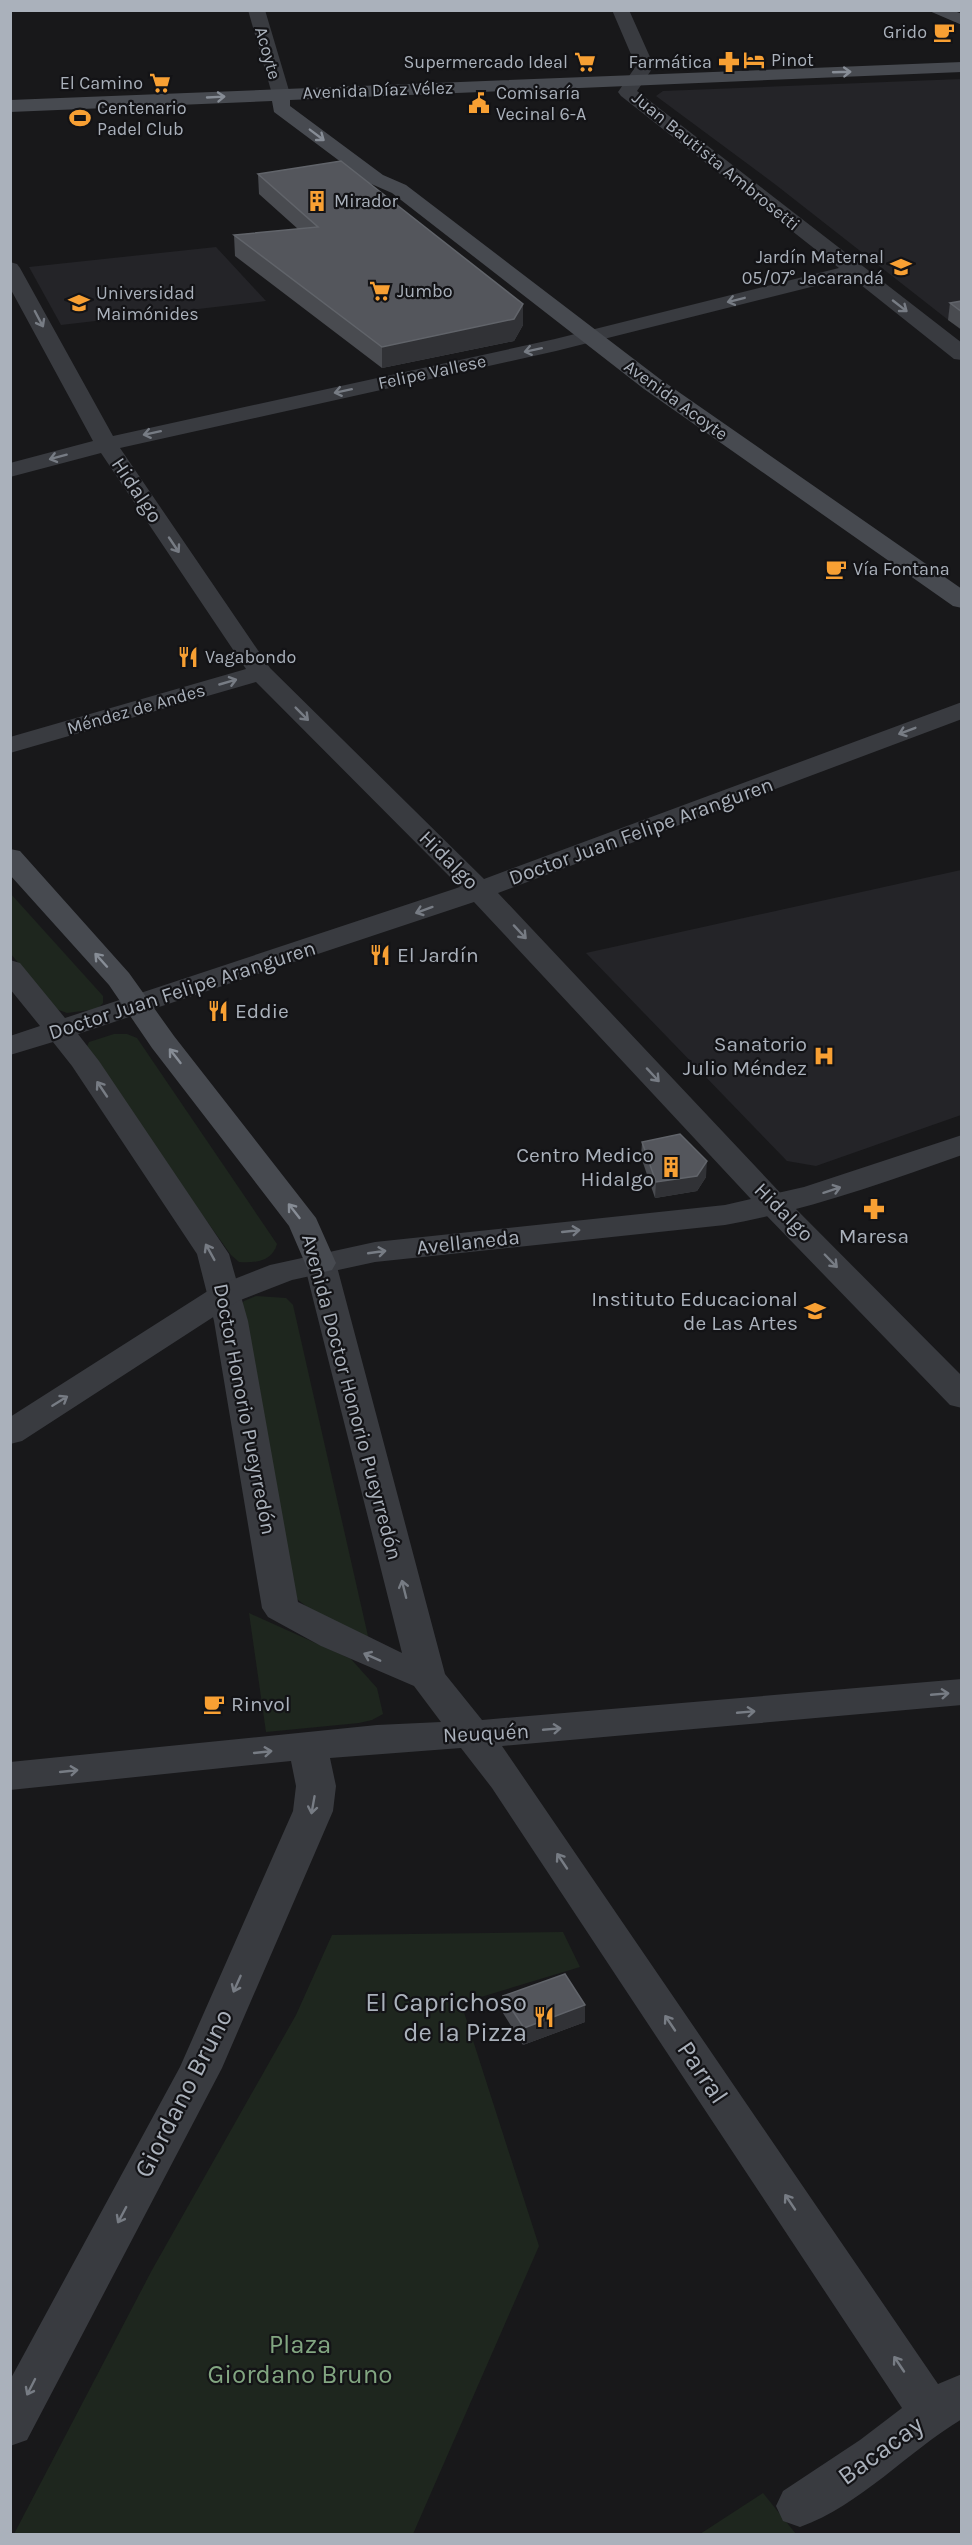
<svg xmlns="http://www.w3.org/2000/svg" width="972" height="2545" viewBox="0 0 972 2545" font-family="Karla,sans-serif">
<rect width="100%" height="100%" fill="#18181a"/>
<g fill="#242428">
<path d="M961,79V330L776,185L656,96L663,91Z"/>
<path d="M216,247L266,301L61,325L29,267Z"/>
<path d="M961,870V1115L816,1166L787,1161L586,953Z"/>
</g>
<g fill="#1e261e">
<path d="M10,893L103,996V1003L97,1009L67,1013L56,1009L11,954Z"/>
<path d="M114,1034H127L137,1038L277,1244C272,1262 255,1263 239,1262L231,1255L85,1051L89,1042Z"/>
<path d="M256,1296L286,1298L293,1305L370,1645L317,1615L297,1599L237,1311L244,1301Z"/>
<path d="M249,1613L351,1659L377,1688L383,1714L372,1720L359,1723L266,1732Z"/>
<path d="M563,1932L580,1967L461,2003L539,2246L413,2534H14L152,2270L296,2015L332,1935Z"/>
<path d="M763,2493L796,2534H700Z"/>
</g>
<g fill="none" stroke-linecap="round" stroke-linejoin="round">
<path fill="#393b40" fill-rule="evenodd" d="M612,10H629L654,66L637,91L962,343V360L954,359L851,277L556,351L120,448L270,668L484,879L962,702V719L498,893L787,1200L962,1376V1408L950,1405L765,1214L474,902L78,1034L99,1061L229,1254L248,1321L298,1602L402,1653L304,1263L308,1256L320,1253L332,1256L336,1263L445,1674L482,1720L962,1679V1705L502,1746L938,2384L962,2374V2419C907,2452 861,2505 800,2527L783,2521L776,2506L783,2491L860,2440L902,2408L492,1788L461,1748L330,1758L336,1786L333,1811L222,2068L27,2440L10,2446V2380L180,2067L293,1811L296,1786L291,1761L10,1790V1762L377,1725L441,1722L414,1686L321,1646L268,1617L262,1608L214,1321L197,1254L72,1066L53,1042L10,1055V1036L40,1026L10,989V960L20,963L65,1018L460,887L256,682L10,753V737L246,669L101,453L10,477V463L93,441L10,288V262L17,264L20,268L113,436L555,339L839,268L621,96L618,92L636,66Z"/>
<g fill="#393b40" fill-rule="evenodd">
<path d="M248,10H265L290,94L287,98L281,99L272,94Z"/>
<path d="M962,1135V1155C884,1183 807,1210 725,1225L375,1262L292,1280L238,1301L22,1441L10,1444V1417L214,1287L270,1265L375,1242L725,1205L804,1187Z"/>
</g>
<g fill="#474a50" fill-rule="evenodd">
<path d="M927,10H952L962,14V25Z"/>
<path d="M962,62V72L290,100V106L383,175L406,185L660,379L962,589V608L953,606L644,389L392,193L369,183L274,112L272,101L10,112V100Z"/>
<path d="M10,849L20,851L129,973L174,1036L316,1218L336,1263L332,1270L320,1273L308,1270L289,1226L152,1048L109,985L10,875Z"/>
</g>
</g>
<g fill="#494b50">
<path d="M258,174L523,304V325L514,341L382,368L235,256L234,235L298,229L259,194Z"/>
<path d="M962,301V330L948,320L950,303Z"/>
<path d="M642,1142L706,1177L697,1191L655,1198L641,1157Z"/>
<path d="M503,1996L585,2022L523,2045L503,2013Z"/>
</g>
<g fill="#313236">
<path d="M523,304V325L514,341L382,368V347Z"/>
<path d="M707,1161L706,1177L697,1191L655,1198L656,1182Z"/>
<path d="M585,2005V2022L523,2045L524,2028Z"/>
</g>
<g fill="#54565c" stroke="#61646a" stroke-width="1.5">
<path d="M341,161L523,304L514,319L382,347L234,235L318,227L258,174Z"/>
<path d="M962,301V312L950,303Z"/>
<path d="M680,1134L707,1161L697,1176L656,1182L642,1142Z"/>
<path d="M565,1974L585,2005L524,2028L503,1996Z"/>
</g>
<defs><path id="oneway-shaft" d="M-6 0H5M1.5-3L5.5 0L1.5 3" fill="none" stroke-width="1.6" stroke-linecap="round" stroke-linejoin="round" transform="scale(1.5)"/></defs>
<g stroke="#878d96">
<use href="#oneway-shaft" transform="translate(842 72) rotate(-2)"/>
<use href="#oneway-shaft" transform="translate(216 97) rotate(-3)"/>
<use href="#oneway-shaft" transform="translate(317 135) rotate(37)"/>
<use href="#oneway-shaft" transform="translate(101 960) rotate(-132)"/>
<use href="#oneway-shaft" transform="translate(175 1056) rotate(-128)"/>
<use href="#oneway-shaft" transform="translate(294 1211) rotate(-128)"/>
</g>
<g stroke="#777c84">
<use href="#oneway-shaft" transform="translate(736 300) rotate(166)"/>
<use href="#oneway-shaft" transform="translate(900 306) rotate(38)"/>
<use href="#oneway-shaft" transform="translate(39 319) rotate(62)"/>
<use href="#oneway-shaft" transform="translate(533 350) rotate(168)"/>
<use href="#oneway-shaft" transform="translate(343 391) rotate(168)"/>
<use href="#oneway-shaft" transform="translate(152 433) rotate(168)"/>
<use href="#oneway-shaft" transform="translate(58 457) rotate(165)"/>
<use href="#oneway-shaft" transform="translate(174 545) rotate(56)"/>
<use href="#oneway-shaft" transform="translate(228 682) rotate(-16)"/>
<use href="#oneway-shaft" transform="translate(302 714) rotate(45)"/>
<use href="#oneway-shaft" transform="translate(907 731) rotate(159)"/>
<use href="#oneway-shaft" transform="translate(424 910) rotate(160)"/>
<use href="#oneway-shaft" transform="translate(520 932) rotate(47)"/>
<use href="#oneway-shaft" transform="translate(653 1075) rotate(47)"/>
<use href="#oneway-shaft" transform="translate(102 1089) rotate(-124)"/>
<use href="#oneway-shaft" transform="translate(832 1190) rotate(-18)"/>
<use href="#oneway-shaft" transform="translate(571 1231) rotate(-6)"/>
<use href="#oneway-shaft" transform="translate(210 1252) rotate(-119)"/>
<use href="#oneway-shaft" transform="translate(377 1252) rotate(-8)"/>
<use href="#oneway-shaft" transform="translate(831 1261) rotate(46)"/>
<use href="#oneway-shaft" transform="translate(60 1401) rotate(-32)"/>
<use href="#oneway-shaft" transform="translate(404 1589) rotate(-104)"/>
<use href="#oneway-shaft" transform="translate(372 1657) rotate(-156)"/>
<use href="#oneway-shaft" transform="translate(940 1694) rotate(-5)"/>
<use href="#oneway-shaft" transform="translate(746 1712) rotate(-5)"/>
<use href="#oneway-shaft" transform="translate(552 1729) rotate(-5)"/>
<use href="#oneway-shaft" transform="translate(263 1752) rotate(-6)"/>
<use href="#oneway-shaft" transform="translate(69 1771) rotate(-6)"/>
<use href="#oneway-shaft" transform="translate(313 1805) rotate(100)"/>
<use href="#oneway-shaft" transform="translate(562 1861) rotate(-124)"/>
<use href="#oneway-shaft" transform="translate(237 1984) rotate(114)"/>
<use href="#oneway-shaft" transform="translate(670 2023) rotate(-124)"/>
<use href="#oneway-shaft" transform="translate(790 2202) rotate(-124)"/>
<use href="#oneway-shaft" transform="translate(122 2215) rotate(118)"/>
<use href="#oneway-shaft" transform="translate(899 2364) rotate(-124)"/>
<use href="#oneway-shaft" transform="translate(31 2387) rotate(117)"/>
</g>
<defs>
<symbol id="cafe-bare" viewBox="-9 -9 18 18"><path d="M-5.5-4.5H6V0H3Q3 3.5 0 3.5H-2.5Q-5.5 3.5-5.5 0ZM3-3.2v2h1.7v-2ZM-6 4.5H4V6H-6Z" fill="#f8a033" stroke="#131316" stroke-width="2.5" paint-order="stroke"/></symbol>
<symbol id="hotel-bare" viewBox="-9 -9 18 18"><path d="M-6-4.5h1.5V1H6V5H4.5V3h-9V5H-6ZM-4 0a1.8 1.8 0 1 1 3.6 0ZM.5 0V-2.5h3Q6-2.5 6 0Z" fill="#f8a033" stroke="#131316" stroke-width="2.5" paint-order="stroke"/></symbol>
<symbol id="supermarket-bare" viewBox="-9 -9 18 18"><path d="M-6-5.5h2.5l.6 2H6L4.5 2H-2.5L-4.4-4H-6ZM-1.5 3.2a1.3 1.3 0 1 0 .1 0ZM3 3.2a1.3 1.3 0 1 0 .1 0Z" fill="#f8a033" stroke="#131316" stroke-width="2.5" paint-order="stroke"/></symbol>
<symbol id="pharmacy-bare" viewBox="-9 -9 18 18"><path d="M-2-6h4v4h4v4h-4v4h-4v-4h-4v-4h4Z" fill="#f8a033" stroke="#131316" stroke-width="2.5" paint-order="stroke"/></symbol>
<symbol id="civic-bare" viewBox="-9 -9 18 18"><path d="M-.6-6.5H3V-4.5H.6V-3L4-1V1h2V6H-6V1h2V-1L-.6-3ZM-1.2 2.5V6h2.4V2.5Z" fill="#f8a033" stroke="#131316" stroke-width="2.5" paint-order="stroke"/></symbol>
<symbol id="stadium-bare" viewBox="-9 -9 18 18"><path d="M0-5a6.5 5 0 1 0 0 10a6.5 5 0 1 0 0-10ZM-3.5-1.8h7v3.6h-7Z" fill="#f8a033" stroke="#131316" stroke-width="2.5" paint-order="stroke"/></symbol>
<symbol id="building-bare" viewBox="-9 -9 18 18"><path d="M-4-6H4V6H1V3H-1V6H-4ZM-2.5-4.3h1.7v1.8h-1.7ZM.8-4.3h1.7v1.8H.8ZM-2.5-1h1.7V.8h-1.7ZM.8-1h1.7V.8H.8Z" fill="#f8a033" stroke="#131316" stroke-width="2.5" paint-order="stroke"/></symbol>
<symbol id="school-bare" viewBox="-9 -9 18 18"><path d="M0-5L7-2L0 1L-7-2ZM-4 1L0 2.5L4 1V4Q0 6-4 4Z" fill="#f8a033" stroke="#131316" stroke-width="2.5" paint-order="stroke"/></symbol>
<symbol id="university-bare" viewBox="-9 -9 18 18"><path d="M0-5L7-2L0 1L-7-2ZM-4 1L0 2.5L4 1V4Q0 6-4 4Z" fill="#f8a033" stroke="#131316" stroke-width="2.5" paint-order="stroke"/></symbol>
<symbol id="restaurant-bare" viewBox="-9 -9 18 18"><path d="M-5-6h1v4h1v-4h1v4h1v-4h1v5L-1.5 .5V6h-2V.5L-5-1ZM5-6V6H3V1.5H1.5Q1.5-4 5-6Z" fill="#f8a033" stroke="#131316" stroke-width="2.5" paint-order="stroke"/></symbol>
<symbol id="hospital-bare" viewBox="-9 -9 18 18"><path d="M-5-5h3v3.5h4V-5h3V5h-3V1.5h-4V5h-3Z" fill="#f8a033" stroke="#131316" stroke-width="2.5" paint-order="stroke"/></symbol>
</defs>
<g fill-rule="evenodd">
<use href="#cafe-bare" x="929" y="17" width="30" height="30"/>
<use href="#hotel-bare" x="739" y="45" width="30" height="30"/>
<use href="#supermarket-bare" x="570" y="47" width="30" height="30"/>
<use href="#pharmacy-bare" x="714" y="47" width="30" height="30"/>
<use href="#supermarket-bare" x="145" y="68" width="30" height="30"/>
<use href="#civic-bare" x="464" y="88" width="30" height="30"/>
<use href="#stadium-bare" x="65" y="103" width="30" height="30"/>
<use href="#building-bare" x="302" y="186" width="30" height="30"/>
<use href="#school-bare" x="886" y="252" width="30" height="30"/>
<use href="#supermarket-bare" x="365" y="276" width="30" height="30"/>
<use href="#university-bare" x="64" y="288" width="30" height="30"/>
<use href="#cafe-bare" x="821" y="554" width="30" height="30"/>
<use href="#restaurant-bare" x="173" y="642" width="30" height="30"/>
<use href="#restaurant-bare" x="365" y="940" width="30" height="30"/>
<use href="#restaurant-bare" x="203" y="996" width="30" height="30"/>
<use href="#hospital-bare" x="809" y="1041" width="30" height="30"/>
<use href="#building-bare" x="656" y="1152" width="30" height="30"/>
<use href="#pharmacy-bare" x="859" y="1194" width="30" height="30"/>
<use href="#school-bare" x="800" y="1296" width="30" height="30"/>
<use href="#cafe-bare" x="199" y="1689" width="30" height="30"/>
<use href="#restaurant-bare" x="529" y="2002" width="30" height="30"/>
</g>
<g text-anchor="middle" stroke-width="4.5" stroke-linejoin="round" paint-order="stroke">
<g font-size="18" fill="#aab1bb" stroke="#131316" text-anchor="start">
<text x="927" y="38" text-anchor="end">Grido</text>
<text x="771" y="66">Pinot</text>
<text x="568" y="68" text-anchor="end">Supermercado Ideal</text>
<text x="712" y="68" text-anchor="end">Farmática</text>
<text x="143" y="89" text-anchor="end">El Camino</text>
<text x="496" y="99">Comisaría<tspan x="496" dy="21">Vecinal 6-A</tspan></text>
<text x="97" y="114">Centenario<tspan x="97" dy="21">Padel Club</tspan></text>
<text x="334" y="207">Mirador</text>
<text x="884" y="263" text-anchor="end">Jardín Maternal<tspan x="884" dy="21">05/07° Jacarandá</tspan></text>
<text x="397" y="297">Jumbo</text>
<text x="96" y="299">Universidad<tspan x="96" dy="21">Maimónides</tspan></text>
<text x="853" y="575">Vía Fontana</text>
<text x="205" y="663">Vagabondo</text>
</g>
<g font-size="18" fill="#aab1bb" stroke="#131316">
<text transform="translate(268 53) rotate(74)" y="6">Acoyte</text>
<text transform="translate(378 90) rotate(-2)" y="6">Avenida Díaz Vélez</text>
<text transform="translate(716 161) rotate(39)" y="6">Juan Bautista Ambrosetti</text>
<text transform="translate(432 372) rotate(-12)" y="6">Felipe Vallese</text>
<text transform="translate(676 400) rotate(36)" y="6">Avenida Acoyte</text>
<text transform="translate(136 709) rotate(-16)" y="6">Méndez de Andes</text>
</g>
<g font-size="21" fill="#aab1bb" stroke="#131316">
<text transform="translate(137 490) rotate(56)" y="7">Hidalgo</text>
<text transform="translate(641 831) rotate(-20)" y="7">Doctor Juan Felipe Aranguren</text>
<text transform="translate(449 860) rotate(45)" y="7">Hidalgo</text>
<text transform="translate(182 990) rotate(-18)" y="7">Doctor Juan Felipe Aranguren</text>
<text transform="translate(784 1212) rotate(45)" y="7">Hidalgo</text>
<text transform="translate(468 1242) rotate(-6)" y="7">Avellaneda</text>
<text transform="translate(352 1397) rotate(75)" y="7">Avenida Doctor Honorio Pueyrredón</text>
<text transform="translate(245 1409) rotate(79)" y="7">Doctor Honorio Pueyrredón</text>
<text transform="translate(486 1733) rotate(-3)" y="7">Neuquén</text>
</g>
<g font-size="21" fill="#aab1bb" stroke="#131316" text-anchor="start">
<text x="397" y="962">El Jardín</text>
<text x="235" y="1018">Eddie</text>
<text x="807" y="1051" text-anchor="end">Sanatorio<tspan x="807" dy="24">Julio Méndez</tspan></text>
<text x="654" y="1162" text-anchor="end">Centro Medico<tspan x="654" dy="24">Hidalgo</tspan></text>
<text x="874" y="1243" text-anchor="middle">Maresa</text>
<text x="798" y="1306" text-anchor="end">Instituto Educacional<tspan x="798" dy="24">de Las Artes</tspan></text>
<text x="231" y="1711">Rinvol</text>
</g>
<g font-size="26" fill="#aab1bb" stroke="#131316" text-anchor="end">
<text x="527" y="2011">El Caprichoso<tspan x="527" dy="30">de la Pizza</tspan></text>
</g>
<g font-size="26" fill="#aab1bb" stroke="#131316">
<text transform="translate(703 2072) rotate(56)" y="9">Parral</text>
<text transform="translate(183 2093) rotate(-63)" y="9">Giordano Bruno</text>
<text transform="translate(880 2450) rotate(-36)" y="9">Bacacay</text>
</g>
<g font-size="26" fill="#82a681" stroke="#131316">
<text x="300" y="2353">Plaza<tspan x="300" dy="30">Giordano Bruno</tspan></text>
</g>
</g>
<rect width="972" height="2545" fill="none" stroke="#aab1bb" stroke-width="24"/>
</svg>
